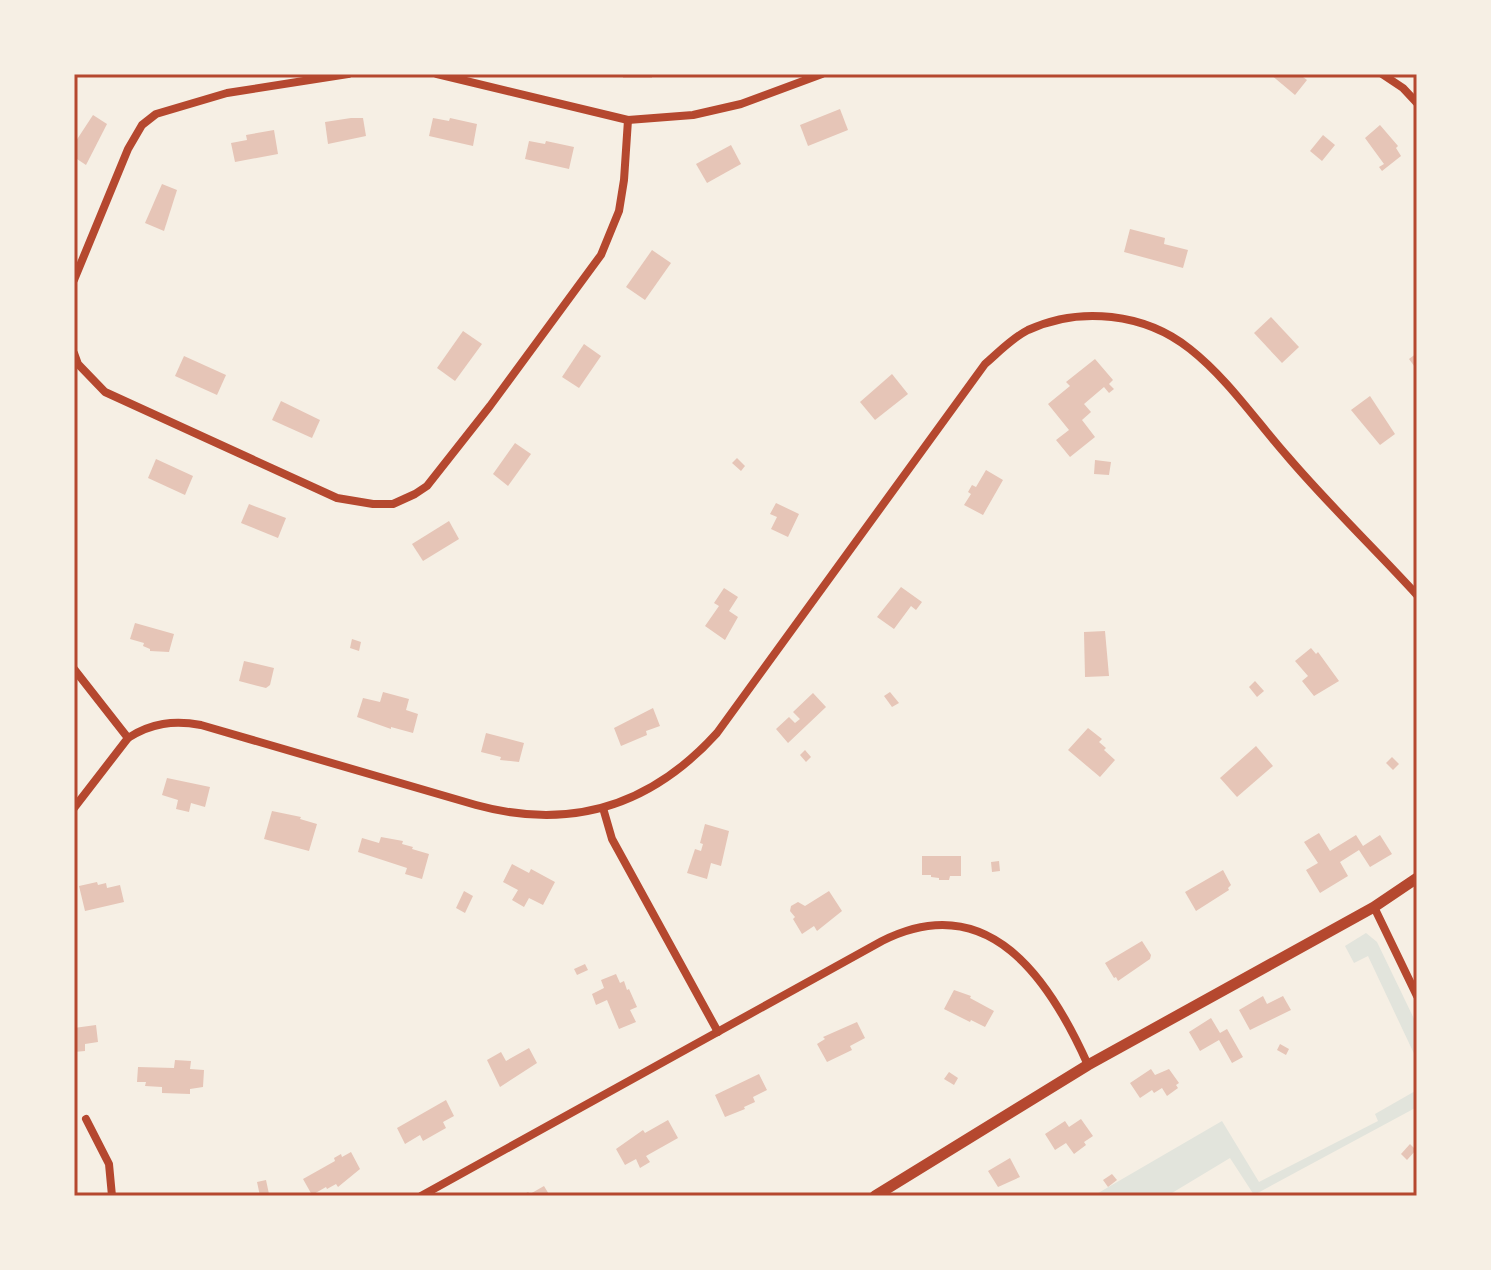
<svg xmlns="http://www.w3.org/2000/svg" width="1491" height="1270" viewBox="0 0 1491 1270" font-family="Merriweather,serif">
<rect width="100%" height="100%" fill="#f6efe4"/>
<g fill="#e2e4dc">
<path d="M1366,933L1377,942L1417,1025V1060L1368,956L1354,963L1345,946Z"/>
<path d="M1417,1090V1107L1254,1195L1230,1158L1167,1196H1093L1222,1121L1259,1182L1378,1121L1375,1114Z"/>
</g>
<g fill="#e6c5b7">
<rect x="623" y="74" width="29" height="4"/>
<path d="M1270,74H1299L1307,80L1295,95Z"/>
<path d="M840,109L848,130L808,146L800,125Z"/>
<path d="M93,115L107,124L86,165L74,157V144Z"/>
<path d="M351,118H363L366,136L328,144L325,122Z"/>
<path d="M433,118L449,121L450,118L477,124L473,146L429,136Z"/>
<path d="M1380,125L1398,146L1396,148L1401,156L1382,171L1379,167L1384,164L1365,138Z"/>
<path d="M274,130L278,154L235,162L231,143L247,140L246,135Z"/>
<path d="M1323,135L1335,145L1322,161L1310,151Z"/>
<path d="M529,141L545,144L546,141L574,147L569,169L525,159Z"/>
<path d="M731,145L741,164L707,183L696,164Z"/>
<path d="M162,184L177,190L164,231L145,223Z"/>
<path d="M1130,229L1165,238L1164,244L1188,250L1183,268L1124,252Z"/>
<path d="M652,250L671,263L645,300L626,287Z"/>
<path d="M1271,317L1299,347L1282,363L1254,333Z"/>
<path d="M463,331L482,344L455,381L437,368Z"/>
<path d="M584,344L601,356L579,388L562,377Z"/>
<path d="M1417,353V370L1409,359Z"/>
<path d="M184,356L226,375L217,395L175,376Z"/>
<path d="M1095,359L1113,380L1109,384L1114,389L1109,393L1104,387L1084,404L1091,412L1082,420L1095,437L1070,457L1056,440L1069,430L1048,404L1070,386L1066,382Z"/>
<path d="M892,374L908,394L875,420L860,402Z"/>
<path d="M1370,396L1395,434L1380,445L1351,410Z"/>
<path d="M281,401L320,420L312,438L272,420Z"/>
<path d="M515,443L531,454L508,486L493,474Z"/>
<path d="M737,458L745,466L741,471L732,463Z"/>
<path d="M156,459L193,476L185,495L148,478Z"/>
<path d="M1095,460L1111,462L1109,475L1094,474Z"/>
<path d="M986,470L1003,480L983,515L964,505L971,494L968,492L972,485L976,487Z"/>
<path d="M776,503L799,514L788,537L771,529L777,517L770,514Z"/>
<path d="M249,504L286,518L278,538L241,523Z"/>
<path d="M449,521L459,539L423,561L412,544Z"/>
<path d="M901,587L922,602L916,610L911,606L894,629L877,617Z"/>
<path d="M724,588L738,597L729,611L738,617L725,640L705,626L719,606L714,603Z"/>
<path d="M135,623L174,634L169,652L150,651V649L143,646L144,643L130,639Z"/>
<path d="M1105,631L1109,676L1085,677L1084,632Z"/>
<path d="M352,639L361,642L359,651L350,648Z"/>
<path d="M1311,648L1316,654L1318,652L1339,681L1314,696L1302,681L1308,676L1295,661Z"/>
<path d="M244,661L274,668L270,685L266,688L239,681Z"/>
<path d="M1255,681L1264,691L1257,697L1249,687Z"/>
<path d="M383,692L409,699L406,710L418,714L413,733L391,727V729L357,717L363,698L380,702Z"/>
<path d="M890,692L899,703L892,707L884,696Z"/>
<path d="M813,693L826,707L788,743L776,729L789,717L795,723L800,719L793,712Z"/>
<path d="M653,708L660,726L646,731L647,735L621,746L614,728Z"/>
<path d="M1088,728L1102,739L1099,742L1106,748L1104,750L1115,760L1100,777L1068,750Z"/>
<path d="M486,733L524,743L519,762L500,760L501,757L481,752Z"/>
<path d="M1256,746L1273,766L1237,797L1220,778Z"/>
<path d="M805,750L811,757L806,762L800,755Z"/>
<path d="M1392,757L1399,764L1393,770L1386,763Z"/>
<path d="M167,778L210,787L205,807L191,803L189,812L176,809L178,800L162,795Z"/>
<path d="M272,811L301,817L300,819L317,824L309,851L264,839Z"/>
<path d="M705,824L729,831L721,866L711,863L707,879L687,873L695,849L701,851L703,844L700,843Z"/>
<path d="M1319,833L1330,851L1356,835L1363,846L1380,835L1392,854L1370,867L1359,850L1340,862L1348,876L1320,893L1306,870L1318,863L1304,842Z"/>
<path d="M381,837L403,841L402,844L413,847L412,849L429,854L422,879L405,874L407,868L358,852L362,838L379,843Z"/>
<path d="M922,856H961V876H950L949,880H939V878L931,877V875H922Z"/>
<path d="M999,861L1000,871L992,872L991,862Z"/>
<path d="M512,864L529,873L531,869L555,882L543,905L529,898L524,907L512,900L518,890L503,882Z"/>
<path d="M1223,870L1231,885L1228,888L1229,890L1196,911L1185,892Z"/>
<path d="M97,882L98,885L106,883L107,888L120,885L124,902L85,911L79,886Z"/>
<path d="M464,891L473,896L465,913L456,908Z"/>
<path d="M829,891L842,911L817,931L814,926L802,934L793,919L795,917L790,911L791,906L798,902L805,906Z"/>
<path d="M1142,941L1151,955L1150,959L1118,981L1116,977L1114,978L1105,963Z"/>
<path d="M585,964L588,970L577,975L574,969Z"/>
<path d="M616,974L620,983L624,981L627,990L629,989L637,1007L630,1010L636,1022L619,1029L607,1000L596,1005L592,994L604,988L601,980Z"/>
<path d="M954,990L971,996L970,998L994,1011L985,1027L971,1020L970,1022L944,1009Z"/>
<path d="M1263,996L1267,1004L1283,996L1291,1010L1250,1030L1239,1010Z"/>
<path d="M1211,1018L1220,1033L1227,1029L1243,1057L1232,1063L1219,1040L1200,1051L1189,1032Z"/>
<path d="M857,1022L865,1038L850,1046L852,1050L827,1062L817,1044L825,1039L823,1037Z"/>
<path d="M96,1025L98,1042L85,1044V1051L74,1052V1028Z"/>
<path d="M1280,1044L1289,1049L1286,1055L1277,1050Z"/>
<path d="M529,1048L537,1063L500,1087L487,1060L501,1052L506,1061Z"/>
<path d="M175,1060L191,1061L190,1069L204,1070L203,1087L190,1089V1094L162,1093V1087L145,1086L146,1082H137L138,1067L174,1068Z"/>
<path d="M1151,1069L1155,1075L1169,1069L1179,1083L1176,1085L1178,1088L1167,1096L1162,1088L1154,1093L1152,1090L1140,1098L1130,1083Z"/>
<path d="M949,1072L958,1078L954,1085L944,1079Z"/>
<path d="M759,1074L767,1090L753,1097L755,1102L744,1107L745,1109L725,1117L715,1095Z"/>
<path d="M446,1100L454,1116L443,1122L446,1128L423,1141L420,1135L405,1144L397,1128Z"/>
<path d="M1081,1119L1093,1136L1084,1142L1086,1145L1074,1154L1066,1143L1055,1150L1045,1134L1065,1121L1069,1127Z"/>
<path d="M668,1120L678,1138L646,1156L650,1162L640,1168L636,1159L625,1165L616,1149L643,1130L645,1133Z"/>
<path d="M1410,1144L1416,1150L1407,1160L1401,1154Z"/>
<path d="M351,1152L360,1169L338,1187L336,1184L327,1189L326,1187L312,1195L303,1179L335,1161L334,1158L341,1154L342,1157Z"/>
<path d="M1010,1158L1020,1177L998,1187L988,1171Z"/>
<path d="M1112,1174L1117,1180L1108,1187L1103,1180Z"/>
<path d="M266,1180L269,1194L260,1196L257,1182Z"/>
<path d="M544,1186L550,1196H521L528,1192L530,1194Z"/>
</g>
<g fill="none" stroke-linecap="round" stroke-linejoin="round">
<g stroke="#b5482f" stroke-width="8">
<path d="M437,74L628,120L693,115L741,104L822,74"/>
<path d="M1382,74L1403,88L1417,103"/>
<path d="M74,280L128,149L142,125L156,114L227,93L348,74"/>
<path d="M74,353L78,364L105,392L337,498L373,504H393L415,494L427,486L490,406L601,255L619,211L624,180L628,120"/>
<path d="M74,669L128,738L74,808"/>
<path d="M128,738C151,723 174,720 201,725L476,805C571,831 651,806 717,733L985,364C999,352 1012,338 1028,330C1080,306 1145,313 1190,349C1228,379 1256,421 1288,457C1329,505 1375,549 1417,595"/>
<path d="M603,808L612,839L718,1032"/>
<path d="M1374,907L1417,996"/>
<path d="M86,1119L109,1164L112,1196"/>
<path d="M421,1196L882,941C989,887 1050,980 1088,1065"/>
</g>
<path stroke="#b5482f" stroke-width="11" d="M875,1196L1088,1065L1374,907L1417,878"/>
</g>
<rect width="1491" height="1270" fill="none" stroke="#f6efe4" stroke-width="152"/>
<rect x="76" y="76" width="1339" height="1118" fill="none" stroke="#b5482f" stroke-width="3"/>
</svg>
